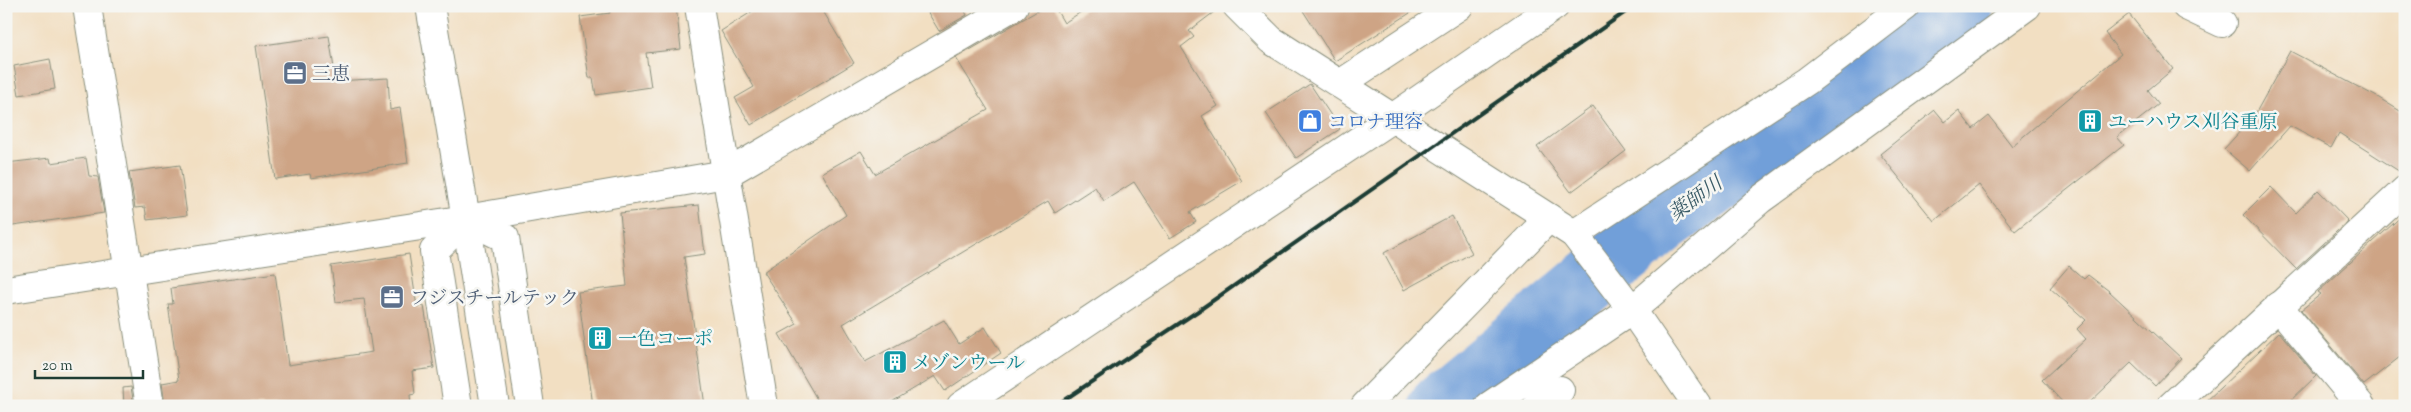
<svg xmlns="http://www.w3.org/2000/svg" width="2411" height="412" viewBox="0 0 2411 412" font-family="'Sorts Mill Goudy','Noto Serif JP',serif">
<rect width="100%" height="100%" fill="#f6f6f2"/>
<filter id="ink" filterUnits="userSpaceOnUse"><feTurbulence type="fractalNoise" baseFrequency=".02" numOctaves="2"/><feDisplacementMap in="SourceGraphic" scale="10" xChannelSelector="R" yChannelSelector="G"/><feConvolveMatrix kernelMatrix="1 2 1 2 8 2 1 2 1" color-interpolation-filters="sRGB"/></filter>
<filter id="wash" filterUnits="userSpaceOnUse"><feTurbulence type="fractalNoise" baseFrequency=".0096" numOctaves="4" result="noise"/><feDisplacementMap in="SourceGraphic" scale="20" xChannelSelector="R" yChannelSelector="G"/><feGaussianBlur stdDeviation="1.12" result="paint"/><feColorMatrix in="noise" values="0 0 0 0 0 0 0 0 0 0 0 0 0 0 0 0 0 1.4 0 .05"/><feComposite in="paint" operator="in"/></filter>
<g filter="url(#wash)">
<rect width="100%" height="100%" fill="#f2dfc2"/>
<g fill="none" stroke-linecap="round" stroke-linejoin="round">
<path stroke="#719fd9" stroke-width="64" d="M1441,406L1664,220L1962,6"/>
</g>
<g id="blocks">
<g fill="#cea485">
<path d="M626,6H676L681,49L646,53L651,87L596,95L593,78H589L580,17L610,13L609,8Z"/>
<path d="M761,6H820L854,63L751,125L735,98L754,87L721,31Z"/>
<path d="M924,6H962L967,15L939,31Z"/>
<path d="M1046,6H1054L1064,23L1090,6H1222L1189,31L1194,37L1181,47L1218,106L1202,116L1242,181L1190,212L1196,222L1170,238L1134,182L1104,201L1095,187L1055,213L1048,201L843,324L865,362L944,320L959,344L985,327L1001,353L945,391L935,376L885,406H821L779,334L797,324L763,272L846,215L822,173L861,151L875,174L988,110L956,58Z"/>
<path d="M1300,6H1421L1335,61Z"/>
<path d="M2129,14L2173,69L2148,90L2159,104L2117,137L2124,145L2015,231L1979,185L1934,221L1880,154L1935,110L1945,122L1959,111L1973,129L1989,116L2012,146L2121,54L2105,33Z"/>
<path d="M329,36L336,81L388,78L390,110L400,108L408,163L311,178L310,174L275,179L256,46Z"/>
<path d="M2290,51L2379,98L2405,114V175L2339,133L2331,148L2290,126L2250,171L2224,149L2254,116Z"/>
<path d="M50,59L55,89L19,95L14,66Z"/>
<path d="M1310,84L1340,129L1296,158L1266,113Z"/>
<path d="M1593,106L1626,151L1571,192L1537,147Z"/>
<path d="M50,158L51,163L86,158L89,176L98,177L104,213L6,227V163Z"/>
<path d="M180,165L187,215L147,220L145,207L135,208L129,172Z"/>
<path d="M2271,187L2296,213L2318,190L2348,221L2296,269L2243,215Z"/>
<path d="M699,205L705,254L684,257L705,406H593L578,292L627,286L620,213Z"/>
<path d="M2405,213V353L2364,385L2301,310L2321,294L2318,292Z"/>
<path d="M1452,216L1472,253L1404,290L1384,253Z"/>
<path d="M409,254L417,307L424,306L434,368L412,371L415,394L410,395L411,406H165L162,383L179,380L168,304H173L171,288L275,273L288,365L372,352L364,299L336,302L331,266Z"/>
<path d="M2069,266L2084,279L2088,275L2109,291L2181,358L2155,386L2131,363L2086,406H2066L2042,380L2086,339L2077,329L2086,320L2050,288Z"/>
<path d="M2279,332L2316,376L2285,406H2201Z"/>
<path d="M131,387L134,406H124L123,388Z"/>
</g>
</g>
</g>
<g filter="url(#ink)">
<use href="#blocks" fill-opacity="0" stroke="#888e7b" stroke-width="1"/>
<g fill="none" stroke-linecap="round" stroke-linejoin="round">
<defs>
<g id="street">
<path d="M87,6L150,406"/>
<path d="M699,6L764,406"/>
<path d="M1237,6L1271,40L1574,234L1632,310L1698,406"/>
<path d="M2186,6L2222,23"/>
<path d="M1340,84L1459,6"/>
<path d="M466,219L505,238L530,406"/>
<path d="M1574,234L1807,81L1906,6"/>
<path d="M6,290L466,219L726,174L1014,6"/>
<path d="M2278,306L2361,406"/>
<path d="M458,406L434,251L466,219"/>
<path d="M961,406L1391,119L1555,6"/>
<path d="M1365,406L1549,218"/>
<path d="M1489,406L1632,310L1761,199L2027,6"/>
<path d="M1537,406L1560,390"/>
<path d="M2171,406L2405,190"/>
</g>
<path id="secondary" d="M430,6L466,219L495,406"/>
</defs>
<use href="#street" stroke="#888e7b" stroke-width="30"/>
<use href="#secondary" stroke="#888e7b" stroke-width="30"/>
<use href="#street" stroke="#fff" stroke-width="28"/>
<use href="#secondary" stroke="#fff" stroke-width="28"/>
<path stroke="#1f3d34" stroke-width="4" d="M1055,406L1198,311L1634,6"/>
</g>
</g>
<defs>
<symbol id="office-square" viewBox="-11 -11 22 22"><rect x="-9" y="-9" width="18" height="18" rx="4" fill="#5c6f8a" stroke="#f6f6f2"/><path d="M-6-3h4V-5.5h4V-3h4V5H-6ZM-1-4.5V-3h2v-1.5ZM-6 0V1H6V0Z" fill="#fff"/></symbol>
<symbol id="shop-square" viewBox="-11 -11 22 22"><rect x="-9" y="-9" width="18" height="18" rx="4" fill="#3f7fe0" stroke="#f6f6f2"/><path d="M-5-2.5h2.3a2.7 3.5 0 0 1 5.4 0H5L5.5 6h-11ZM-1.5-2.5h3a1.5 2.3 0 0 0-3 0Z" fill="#fff"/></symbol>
<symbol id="building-square" viewBox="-11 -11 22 22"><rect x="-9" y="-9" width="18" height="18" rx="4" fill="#0f9aa8" stroke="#f6f6f2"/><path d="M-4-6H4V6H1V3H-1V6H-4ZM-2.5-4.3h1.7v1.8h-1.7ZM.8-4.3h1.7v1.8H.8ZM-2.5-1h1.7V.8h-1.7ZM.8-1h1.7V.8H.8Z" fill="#fff"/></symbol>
</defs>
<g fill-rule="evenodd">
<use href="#office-square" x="281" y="59" width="28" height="28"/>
<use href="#shop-square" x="1296" y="107" width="28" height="28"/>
<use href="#building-square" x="2076" y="107" width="28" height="28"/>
<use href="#office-square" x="378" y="283" width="28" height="28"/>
<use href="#building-square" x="586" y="324" width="28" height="28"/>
<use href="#building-square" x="881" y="348" width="28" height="28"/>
</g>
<g text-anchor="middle" stroke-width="5" stroke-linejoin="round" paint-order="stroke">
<g font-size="19" fill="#4e5e75" stroke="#f6f6f2" text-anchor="start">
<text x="312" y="80">三恵</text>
<text x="410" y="304">フジスチールテック</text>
</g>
<g font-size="19" fill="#366cbe" stroke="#f6f6f2" text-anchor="start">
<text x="1328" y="128">コロナ理容</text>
</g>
<g font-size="19" fill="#0d838f" stroke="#f6f6f2" text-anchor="start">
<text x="2108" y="128">ユーハウス刈谷重原</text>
<text x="618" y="345">一色コーポ</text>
<text x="912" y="369">メゾンウール</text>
</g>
<g font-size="20" font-style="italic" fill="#385a66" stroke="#f6f6f2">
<text transform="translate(1695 198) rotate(-36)" y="7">薬師川</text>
</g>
</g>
<rect width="2411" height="412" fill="none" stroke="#f6f6f2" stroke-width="25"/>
<path d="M35 370v8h108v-8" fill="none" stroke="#1f3d34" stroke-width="2.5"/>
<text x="42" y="370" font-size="15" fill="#1f3d34" stroke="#f6f6f2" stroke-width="4" paint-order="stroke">20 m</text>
</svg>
